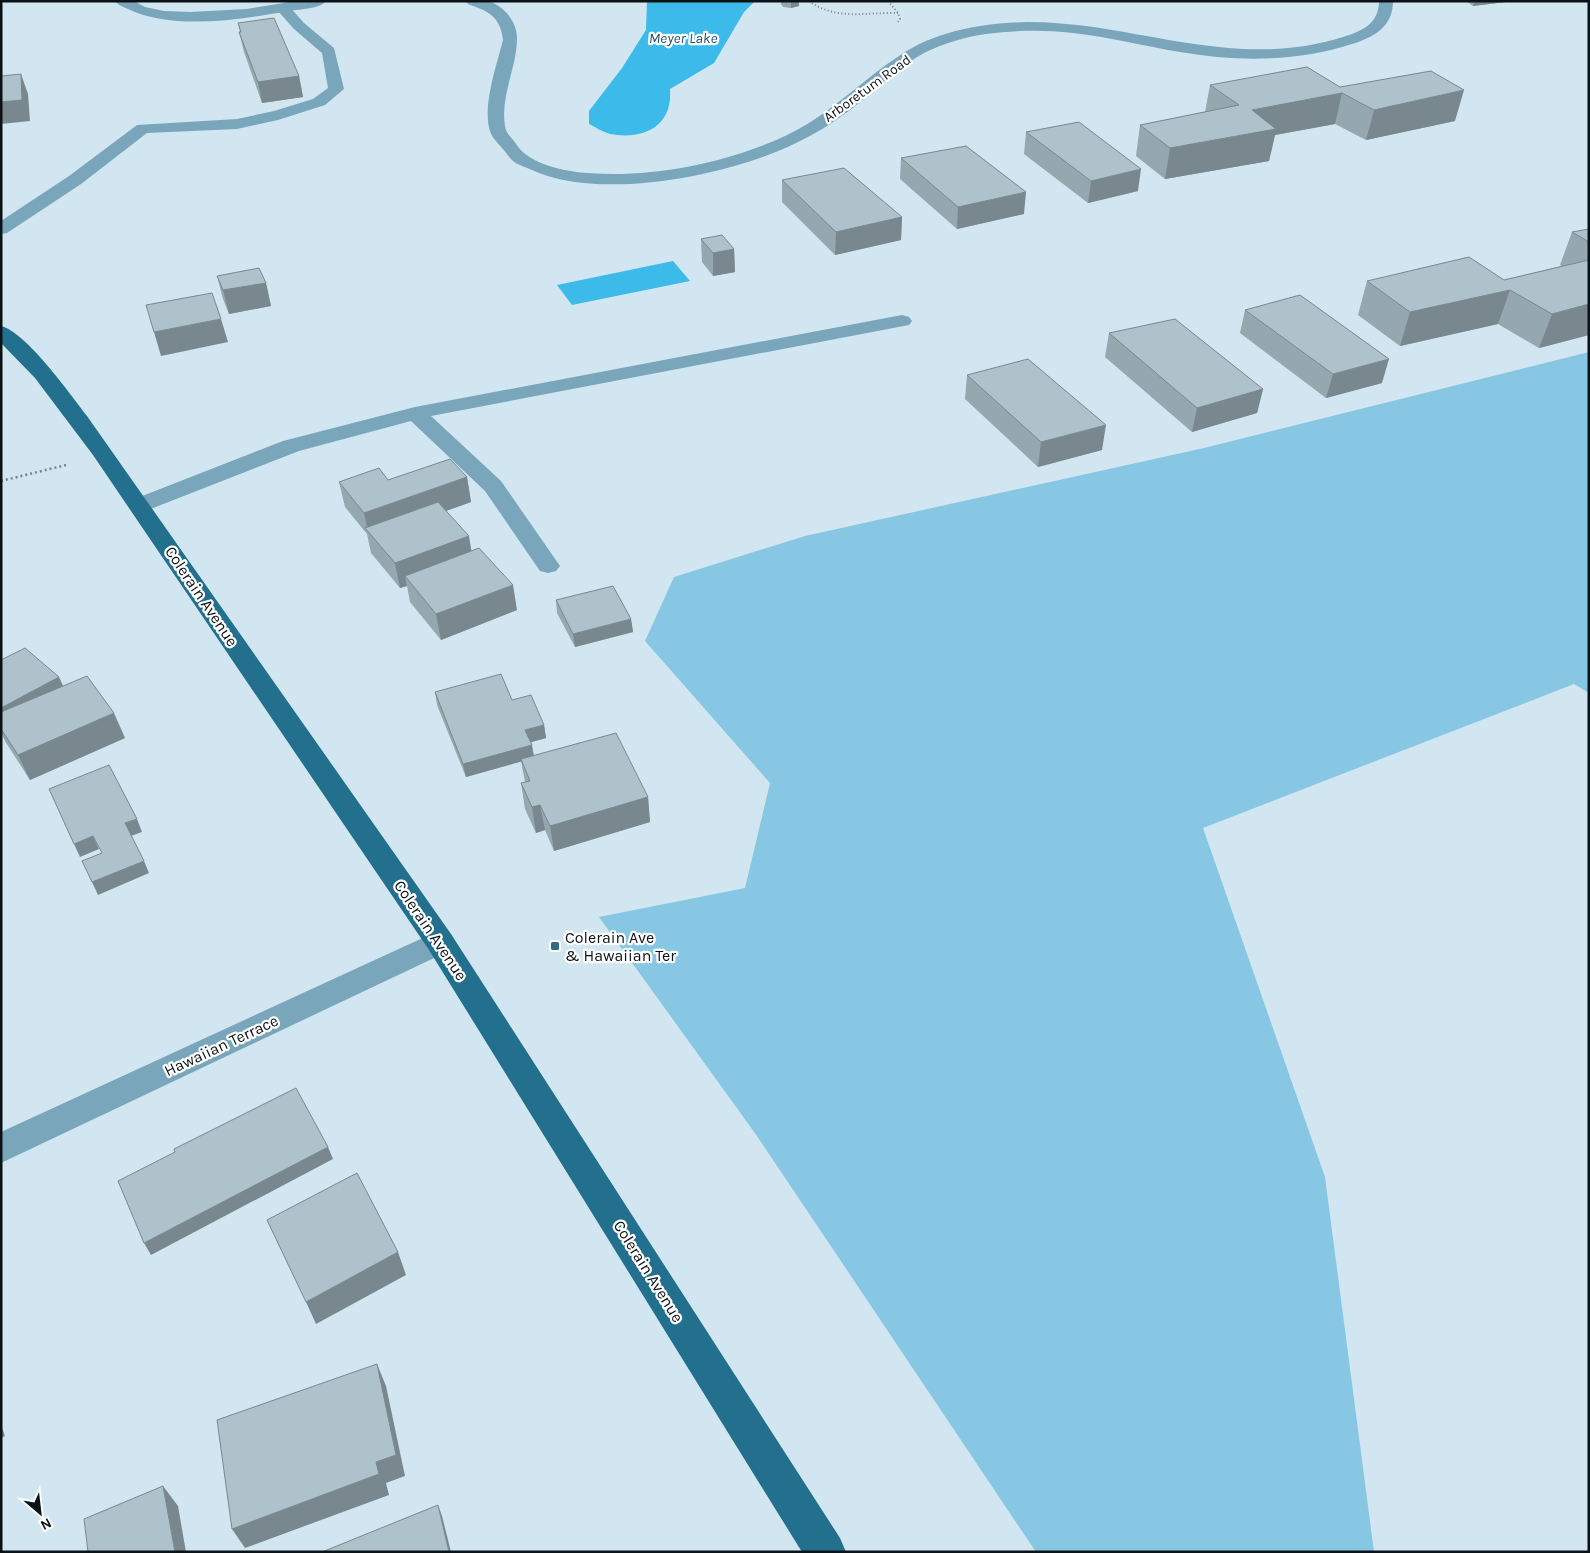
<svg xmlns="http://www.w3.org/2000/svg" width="1590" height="1553" viewBox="0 0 1590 1553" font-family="Karla,sans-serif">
<rect width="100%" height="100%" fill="#d1e6f0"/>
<path fill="#87c7e4" d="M1589,352V693L1574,684L1203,828L1325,1177L1374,1552H1036L757,1136L599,917L745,888L770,783L645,641L674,577L805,536L1204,448Z"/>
<g fill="#3cbaea">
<path d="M647,1H755L744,12L714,63L670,89C673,127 643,140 610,134C603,132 595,127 589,124V111L622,68L646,30Z"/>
<path d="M673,261L690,281L572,305L557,285Z"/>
</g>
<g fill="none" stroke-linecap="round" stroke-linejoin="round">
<g stroke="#76858c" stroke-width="2" stroke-dasharray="1 2.5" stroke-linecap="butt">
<path d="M809,1C836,21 867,12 898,13"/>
<path d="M888,1L898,13L900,19L897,23"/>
</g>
<path stroke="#76858c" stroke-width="2.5" stroke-dasharray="2 3" stroke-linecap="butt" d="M1,481L66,465"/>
<g fill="#79a6bb" fill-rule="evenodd">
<path d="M283,4L288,5L304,23L334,48L344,89L325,105L278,120L237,129L147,133L81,184L7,233L1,234V221L69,176L137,125L237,119L274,111L313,99L328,88L322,53L294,29L278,11L276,8L278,5Z"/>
<path d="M902,315L909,317L912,321L909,325L431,416L501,481L560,566L556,571L548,573L540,571L485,491L411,421L299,451L148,510L140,512L132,510L129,505L132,500L283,441L415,407Z"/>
</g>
<g fill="#79a6bb" fill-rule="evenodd">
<path d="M115,1H134L145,7L164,11L190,12L246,9L296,1H326C320,9 299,9 290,11C241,19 174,31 128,9C123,7 118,5 115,1Z"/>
<path d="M465,1C472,1 481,0 487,1C504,5 517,22 517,38C517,68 500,96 505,126C506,133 510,136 514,141C517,145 520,150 524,153C539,166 569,172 588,173C657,179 750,159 809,123C841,103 867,77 899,56C935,31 983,23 1027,22C1049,22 1072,24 1094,27C1179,40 1258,64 1343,37C1362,31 1379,24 1379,1H1393C1393,27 1374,37 1352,44C1297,62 1237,62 1180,52C1144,46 1109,37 1073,33C1044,30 1015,30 986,34C965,37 944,43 924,53C900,66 881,85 860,102C841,118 819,132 796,143C731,175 600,202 532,170C526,167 518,165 513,161C509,158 506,152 502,148C498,143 492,138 490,131C482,107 497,64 503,40C501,22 493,13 476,7C471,5 468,5 465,1Z"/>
<path d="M440,930L451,934L455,942L451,950L1,1163V1132Z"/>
</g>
<path fill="#23708e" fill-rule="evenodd" d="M1,326C26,332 70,394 87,416L451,934L840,1538L846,1552H802L429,950L93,455L35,378L1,343Z"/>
</g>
<g fill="#95a7af">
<path d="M781,1H799V6L791,8L783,7L781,4Z"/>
<path d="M1466,1H1514L1473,6Z"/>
<path d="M238,23L299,76L303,97L262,103L244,52L239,32H240Z"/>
<path d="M1210,85L1340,87L1455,121L1366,140L1335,124L1275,135L1269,161L1165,179L1136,156L1140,125L1205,112Z"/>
<path d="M1026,132L1138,191L1088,203L1024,154Z"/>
<path d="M901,158L1024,214L957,229L900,179Z"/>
<path d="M782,180L902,217L901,240L835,255L782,202Z"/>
<path d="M1589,229V335L1539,348L1498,324L1400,346L1358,315L1367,281L1504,280L1562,266L1560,265L1572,232Z"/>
<path d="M701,239L734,249L735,272L713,276L702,262Z"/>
<path d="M217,276L266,283L271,306L229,314L223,299Z"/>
<path d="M1245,310L1382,383L1326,398L1240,333Z"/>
<path d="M1109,333L1263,389L1257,413L1192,432L1105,357Z"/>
<path d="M967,375L1102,450L1038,467L965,399Z"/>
<path d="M467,477L471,502L446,511L471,551L517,610L441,640L410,602L407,586L400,588L371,553L367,534L345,507L339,482Z"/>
<path d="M556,600L631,619L633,632L575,647L557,613Z"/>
<path d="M1,660L63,686L125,738L30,780L5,741L1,733Z"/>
<path d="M435,692L512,700L544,725L546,738L531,742L534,756L648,797L650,822L554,851L545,830L536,833L525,809L521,783L525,782L521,761L466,777L437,705Z"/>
</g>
<g fill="#79888e">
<path d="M791,1H799V6L791,8Z"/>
<path d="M1475,1H1514L1473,6Z"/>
<path d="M21,74L28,94L30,121L1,124V102Z"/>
<path d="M299,76L303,97L262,103L258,82Z"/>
<path d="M1464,90L1455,121L1366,140L1374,110Z"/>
<path d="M1342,93L1335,124L1275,135L1269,161L1165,179L1170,148L1252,110Z"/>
<path d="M1141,169L1138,191L1088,203L1091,181Z"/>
<path d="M1026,192L1024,214L957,229L958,207Z"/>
<path d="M902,217L901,240L835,255L836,232Z"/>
<path d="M734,249L735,272L713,276V253Z"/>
<path d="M266,283L271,306L229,314L223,290Z"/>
<path d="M1510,290L1498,324L1400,346L1410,312Z"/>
<path d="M1589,304V335L1539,348L1552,314Z"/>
<path d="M221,319L228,342L161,356L154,332Z"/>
<path d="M1389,359L1382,383L1326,398L1333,374Z"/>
<path d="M1263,389L1257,413L1192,432L1197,408Z"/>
<path d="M1106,425L1102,450L1038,467L1041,442Z"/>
<path d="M467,477L471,502L373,537L368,531L364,513Z"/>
<path d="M469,536L473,561L405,576L407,586L400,588L395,563Z"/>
<path d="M513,585L517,610L441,640L436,614Z"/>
<path d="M631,619L633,632L575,647L573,634Z"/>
<path d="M59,677L65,690L1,725V708Z"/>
<path d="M114,713L125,738L30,780L18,755Z"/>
<path d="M544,725L546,738L528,743L525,730Z"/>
<path d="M532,745L534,758L466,777L463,764Z"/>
<path d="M648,797L650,822L554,851L550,826Z"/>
<path d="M540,805L545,830L536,833L532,807Z"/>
<path d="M137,819L142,832L131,836L125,823Z"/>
<path d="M93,836L99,849L80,857L74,844Z"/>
<path d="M144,861L149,873L98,895L92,882Z"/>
<path d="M328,1147L333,1159L151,1255L144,1243Z"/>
<path d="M398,1252L406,1275L316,1324L306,1302Z"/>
<path d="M377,1364L386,1386L405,1476L386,1483L389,1495L245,1548L232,1529L376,1462Z"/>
<path d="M1,1425L5,1436L1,1438Z"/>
<path d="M163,1486L178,1506L186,1552H175Z"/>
<path d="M438,1505L442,1516L451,1552H449Z"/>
</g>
<g fill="#adc2cb" stroke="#79888e">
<path d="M274,18L299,76L258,82L239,32H241L238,23Z"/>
<path d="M1307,67L1340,87L1431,71L1464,90L1374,110L1342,93L1252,110L1276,129L1170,148L1140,125L1239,105L1210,85Z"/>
<path d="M21,74L22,100L1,102V76Z"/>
<path d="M1079,122L1141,169L1091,181L1026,132Z"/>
<path d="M966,146L1026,192L958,207L901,158Z"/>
<path d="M844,168L902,217L836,232L782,180Z"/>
<path d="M1589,229V242L1572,232Z"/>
<path d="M722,235L734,249L713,253L701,239Z"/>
<path d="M1469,257L1504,280L1589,260V304L1552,314L1510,290L1410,312L1367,281Z"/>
<path d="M259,268L266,283L223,290L217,276Z"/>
<path d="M212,293L221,319L154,332L146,305Z"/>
<path d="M1300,295L1389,359L1333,374L1245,310Z"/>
<path d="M1175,319L1263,389L1197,408L1109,333Z"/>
<path d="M1028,359L1106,425L1041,442L967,375Z"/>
<path d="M450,459L467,477L364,513L339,482L379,468L388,480Z"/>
<path d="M438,502L469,536L395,563L365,528Z"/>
<path d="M479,548L513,585L436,614L405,576Z"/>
<path d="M613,586L631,619L573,634L556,600Z"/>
<path d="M25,648L59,677L1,708V660Z"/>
<path d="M501,674L512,700L531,695L544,725L525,730L532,745L463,764L435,692Z"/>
<path d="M87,676L114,713L18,755L1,729V712Z"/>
<path d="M616,733L648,797L550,826L540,805L532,807L521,783L530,781L521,759Z"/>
<path d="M109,765L137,819L125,823L144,861L92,882L82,861L102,853L93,836L74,844L49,789Z"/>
<path d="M296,1088L328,1147L144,1243L118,1181L175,1152L174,1149Z"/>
<path d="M357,1173L398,1252L306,1302L267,1220Z"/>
<path d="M377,1364L396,1455L376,1462L379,1474L232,1529L217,1420Z"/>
<path d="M163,1486L175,1552H88L84,1519Z"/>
<path d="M438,1505L449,1552H322Z"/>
</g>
<rect fill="#326d85" stroke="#fff" stroke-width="2" x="550" y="941" width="10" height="10" rx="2.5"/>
<g text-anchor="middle" stroke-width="4.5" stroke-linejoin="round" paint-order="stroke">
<g font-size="14" fill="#0b1216" stroke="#fff">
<text transform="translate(867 88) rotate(-36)" y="5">Arboretum Road</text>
</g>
<g font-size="15" font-style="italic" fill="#1f5166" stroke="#fff">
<text x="683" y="43">Meyer Lake</text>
</g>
<g font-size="16" fill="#0b1216" stroke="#fff">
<text transform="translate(202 596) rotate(56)" y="6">Colerain Avenue</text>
<text transform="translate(431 930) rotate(56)" y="6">Colerain Avenue</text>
<text transform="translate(221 1045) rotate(-25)" y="6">Hawaiian Terrace</text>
<text transform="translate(649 1271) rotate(58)" y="6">Colerain Avenue</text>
</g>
<g font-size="16" fill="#0b1216" stroke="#fff" text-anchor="start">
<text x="565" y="943">Colerain Ave<tspan x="565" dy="18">&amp; Hawaiian Ter</tspan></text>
</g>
</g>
<rect width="1590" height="1553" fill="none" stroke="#0b1216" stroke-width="5"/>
<g transform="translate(40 1513) rotate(152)" stroke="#ffffff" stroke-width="4" paint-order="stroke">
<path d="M0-4L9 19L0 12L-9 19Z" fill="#0b1216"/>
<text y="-8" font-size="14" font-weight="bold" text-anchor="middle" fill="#0b1216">N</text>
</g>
</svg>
